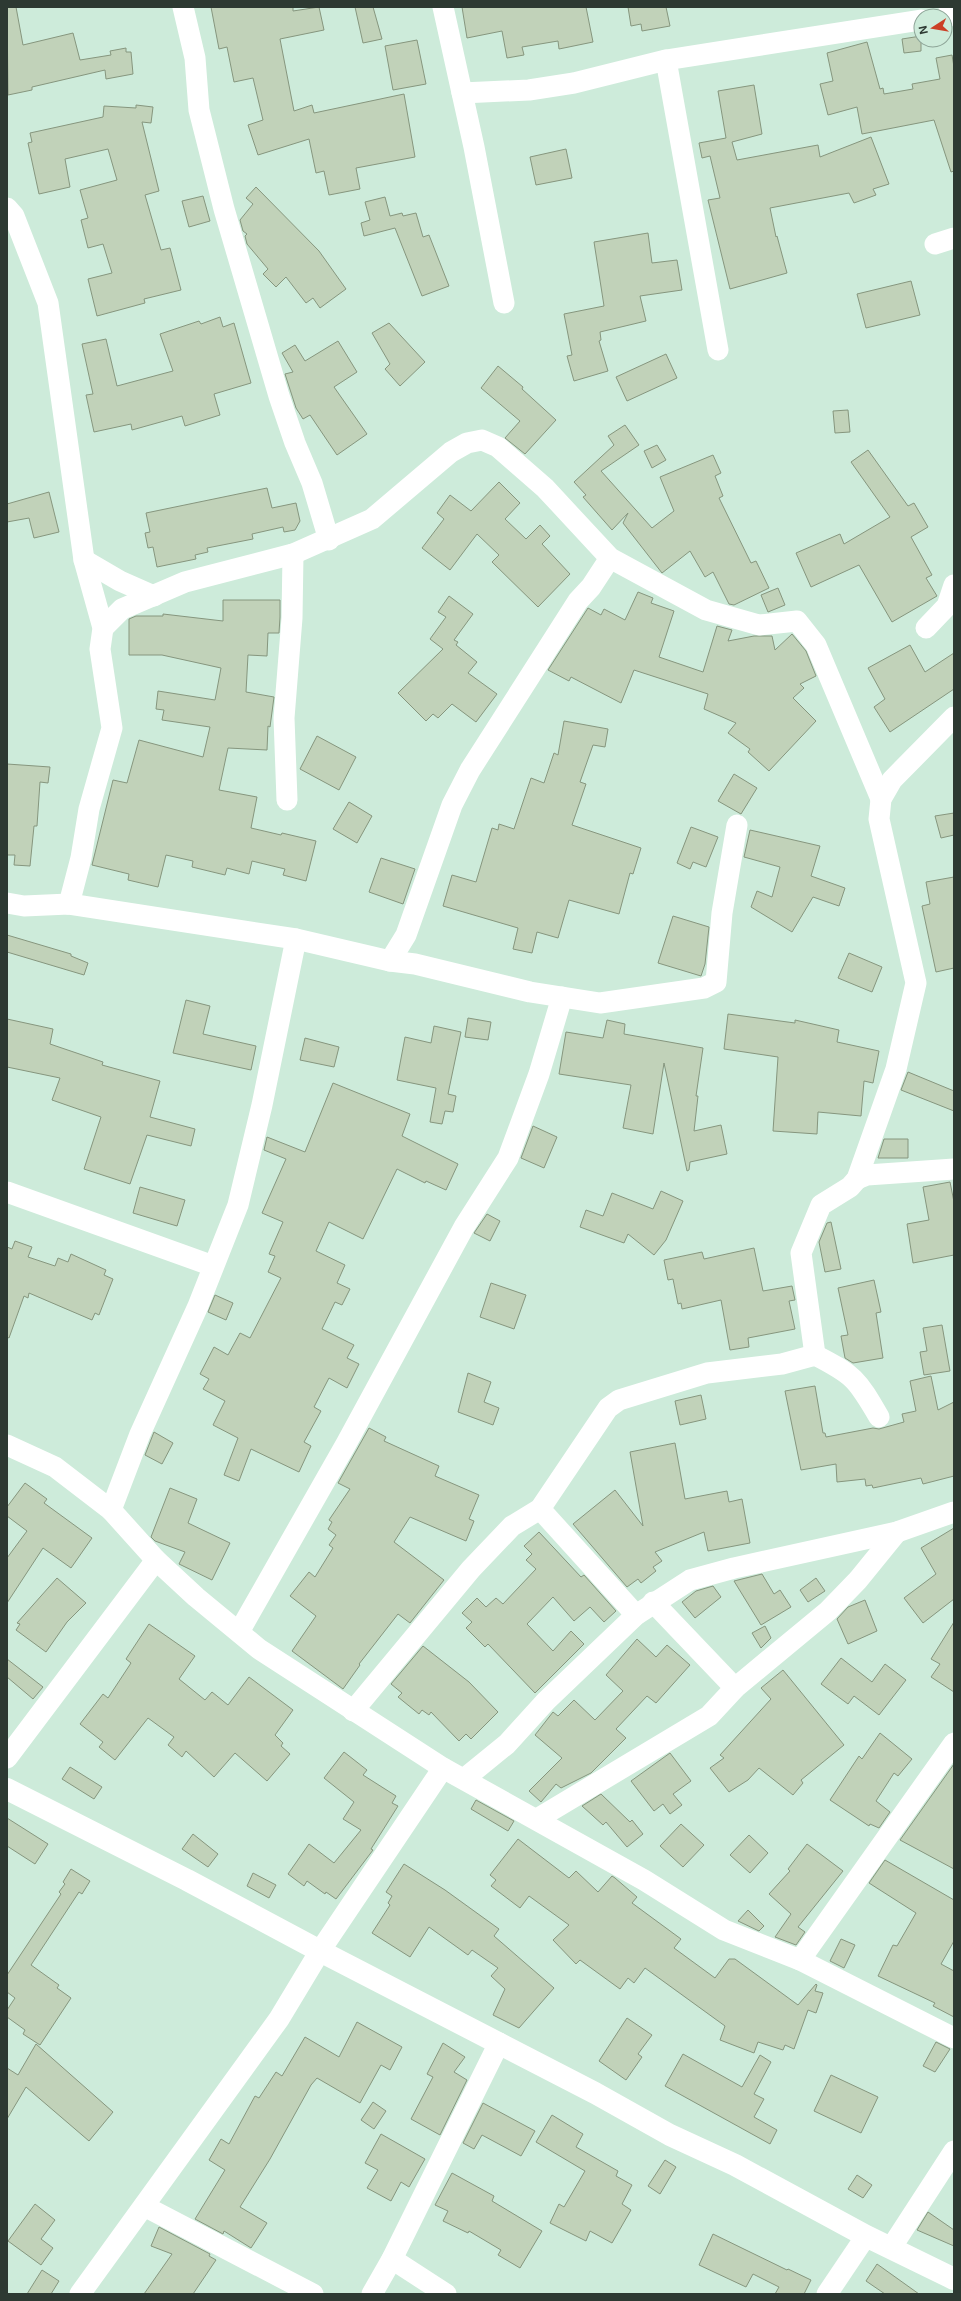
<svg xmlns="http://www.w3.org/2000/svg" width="961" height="2301" viewBox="0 0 961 2301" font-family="Inter,sans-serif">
<rect width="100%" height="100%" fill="#cdebda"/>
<g fill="#c1d2b9" stroke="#86967e">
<path d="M7,7H16L23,45L73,33L80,60L111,55L110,51L126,48V52H131L133,74L106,79L105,70L32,87V90L8,95Z"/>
<path d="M211,7H293V11L319,7L324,30L280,39L294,111L312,105L314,113L404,94L415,157L356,168L360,189L329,195L324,171L316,173L309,139L258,155L248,125L263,120L253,78L234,82L227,47L219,49Z"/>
<path d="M355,7H373L382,39L363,43Z"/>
<path d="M462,7H586L593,42L559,49L558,41L522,47L524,55L507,58L502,31L467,38Z"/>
<path d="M628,7H666L670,26L642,31L641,24L631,26Z"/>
<path d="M921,36V51L904,53L902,39Z"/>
<path d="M417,40L426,84L393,90L385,46Z"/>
<path d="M867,42L880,89L883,88L884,94L913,89L912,84L940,79L936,58L952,55L954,67V171L951,172L934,120L862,134L857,107L828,115L820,84L833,81L827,53Z"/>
<path d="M754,85L762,134L732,142L737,160L818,145L820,157L871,137L889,184L873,189L876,195L854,203L849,193L770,208L776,237L777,236L787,273L730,289L708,200L720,198L710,156L702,158L699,143L726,138L718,91Z"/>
<path d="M136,105L153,107L151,123L142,122L159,191L145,195L161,250L170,248L181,290L144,299L145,303L97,316L88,279L112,273L103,244L88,248L81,220L88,218L80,190L117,180L108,149L65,159L70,187L39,194L28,143L32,142L30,133L103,117L104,106L136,108Z"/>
<path d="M566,149L572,178L536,185L530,157Z"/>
<path d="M256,187L319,251L346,289L320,308L313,298L306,303L286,277L276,287L263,274L268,269L247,244L245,236L247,234L243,231L240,220L253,204L246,198Z"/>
<path d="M203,196L210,221L189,227L182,201Z"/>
<path d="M385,197L390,216L402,213L403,216L416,213L423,237L429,235L449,286L422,296L395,228L364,236L361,223L370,220L365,202Z"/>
<path d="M648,233L652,263L677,260L682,290L640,296L646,321L600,332L601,340L599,341L608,371L574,381L567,356L572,355L564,314L604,306L594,242Z"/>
<path d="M911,281L920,315L866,328L857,294Z"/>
<path d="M220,317L223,327L234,323L251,383L214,394L220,415L185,426L182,416L132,430L131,424L94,432L86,395L93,394L82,344L106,339L117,386L173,371L160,334L199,321L201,324Z"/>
<path d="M389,323L425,362L400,386L385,369L390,364L372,333Z"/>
<path d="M338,341L357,372L334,387L367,434L337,455L310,415L303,419L296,408L285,374L293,372L282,353L295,345L305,361Z"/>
<path d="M666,354L677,378L627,401L616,377Z"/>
<path d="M498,366L523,387L522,389L556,420L525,454L505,438L520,421L481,388Z"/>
<path d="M848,410L850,432L835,433L833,411Z"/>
<path d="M625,425L639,445L601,471L652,528L674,511L660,477L713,455L721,473L715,476L723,496L719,498L751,563L756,561L769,588L734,605L729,604L713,572L705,577L690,551L662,573L623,523L628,513L612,530L583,497L586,495L574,482L614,445L608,436Z"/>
<path d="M657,445L666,460L652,468L644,451Z"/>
<path d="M868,450L908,506L914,503L928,527L911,537L932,575L926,578L937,596L892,622L859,565L811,587L796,553L840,534L844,544L890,517L851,462Z"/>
<path d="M499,482L520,503L505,519L526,539L540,525L550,536L542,544L570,574L538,607L492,562L499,555L477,534L450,570L422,548L444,519L437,513L450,495L471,511Z"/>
<path d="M267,488L272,508L296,503L300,521L295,530L284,532L283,527L252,534L253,539L207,548L208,552L195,555L196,559L157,567L153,547L148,548L145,533L150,532L146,513Z"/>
<path d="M49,492L59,532L34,538L29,518L7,522V504Z"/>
<path d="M778,588L785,605L768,612L761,595Z"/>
<path d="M638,592L653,598L651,603L674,611L659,657L703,672L717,626L732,630L728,641L754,636H772L775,650L792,634L806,651L816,676L800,684L804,688L793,698L816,721L769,771L748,752L750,749L728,733L736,723L704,709L708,694L634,670L621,703L571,677L569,681L548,670L588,608L601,615L604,609L625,620Z"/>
<path d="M449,596L473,614L454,640L458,642L456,645L477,662L468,673L497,694L476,722L452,704L438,718L433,714L426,721L398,693L443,649L430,639L446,617L438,612Z"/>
<path d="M223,600H280V617L279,633H268L267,656L248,655L246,692L274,697L270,727L268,726L267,750L228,748L219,790L257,797L251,828L281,835L282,833L316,841L306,881L283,875L285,869L252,861L249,874L227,868L225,875L192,867L193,861L166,855L158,887L128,880L129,874L92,865L113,780L127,783L139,740L203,757L210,727L162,720L164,710L156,709L158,691L215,700L221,668L162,655H129V619L136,616H163V614L223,621Z"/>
<path d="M910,645L925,672L954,653V689L890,732L874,707L885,699L868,668Z"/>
<path d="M564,721L608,729L605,747L593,745L580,782L586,784L572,825L641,848L633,874L630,873L619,914L569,900L558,938L537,932L532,953L513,949L518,928L443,906L452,875L476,882L492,828L498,830L499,824L514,829L531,778L544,783L554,753L558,755Z"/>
<path d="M317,736L356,757L339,790L300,769Z"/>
<path d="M7,764L50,767L48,783L40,782L37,826H34L30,866L14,865L15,855H7Z"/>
<path d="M734,774L757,788L741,814L718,801Z"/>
<path d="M349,802L372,816L357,843L333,829Z"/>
<path d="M954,813V835L941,838L935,816Z"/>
<path d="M691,827L718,837L706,867L693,862L690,869L677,863Z"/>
<path d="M750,830L820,846L811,876L845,888L839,906L813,897L792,932L751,907L757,891L772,897L780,867L744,857Z"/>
<path d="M381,858L415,869L403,904L369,892Z"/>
<path d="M954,877V968L936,972L922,906L930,904L926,882Z"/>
<path d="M673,916L709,927L705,964L701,976L658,963Z"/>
<path d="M7,935L71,954V956L88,963L84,975L7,952Z"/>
<path d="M849,953L882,967L872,992L838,978Z"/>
<path d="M186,1000L210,1006L203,1034L256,1046L251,1070L173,1053Z"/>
<path d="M728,1014L795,1023V1020L839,1030L837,1042L879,1051L873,1083L864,1081L861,1116L818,1112L817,1134L773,1131L778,1057L724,1049Z"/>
<path d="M468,1018L491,1022L488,1040L465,1037Z"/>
<path d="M7,1019L53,1029L50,1044L103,1062L102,1065L160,1081L150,1117L195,1129L191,1146L147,1135L130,1184L84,1169L101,1117L52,1100L60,1078L7,1067Z"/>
<path d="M607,1020L625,1024L624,1034L703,1048L696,1096H698L694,1131L721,1125L727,1154L690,1162L689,1170L687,1171L664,1063L653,1134L623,1128L631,1085L559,1074L566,1032L603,1038Z"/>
<path d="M434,1026L461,1032L448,1094L456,1096L453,1112L445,1111L442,1124L430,1122L436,1088L397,1080L405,1037L431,1043Z"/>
<path d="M305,1038L339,1047L334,1067L300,1060Z"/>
<path d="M908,1072L954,1091V1111L901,1090Z"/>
<path d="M333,1083L410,1114L402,1136L458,1164L446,1190L426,1181L425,1183L397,1169L363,1239L329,1222L316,1251L345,1265L337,1283L350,1289L342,1305L335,1302L322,1329L354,1345L347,1358L359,1364L347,1388L329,1378L314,1407L321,1411L304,1442L311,1446L299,1472L251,1449L239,1481L224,1475L238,1438L213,1425L225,1401L203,1389L209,1379L200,1374L214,1347L228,1355L240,1333L250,1338L281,1278L268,1272L275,1256L269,1254L283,1222L262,1213L286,1159L264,1150L267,1137L305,1152Z"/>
<path d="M533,1126L557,1137L544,1168L521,1158Z"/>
<path d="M884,1139H908V1158H878Z"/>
<path d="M950,1182L954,1202V1255L913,1263L907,1224L929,1220L923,1187Z"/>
<path d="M140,1187L185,1200L177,1226L133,1213Z"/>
<path d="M661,1191L683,1201L666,1240L654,1255L628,1234L624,1243L580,1227L586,1210L603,1216L612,1193L653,1209Z"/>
<path d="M487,1214L500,1221L490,1241L474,1233Z"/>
<path d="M831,1222L841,1269L825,1272L819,1242L827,1223Z"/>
<path d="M15,1241L32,1247L28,1257L55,1266L58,1258L68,1262L71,1254L106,1270L104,1275L113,1279L99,1315L95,1313L92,1320L29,1293L28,1298L24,1296L9,1338L7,1337V1247L12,1249Z"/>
<path d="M754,1248L763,1291L792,1286L795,1300L789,1301L795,1329L748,1338L749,1347L730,1350L721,1300L682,1309L681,1303L678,1304L673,1279L668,1280L664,1260L702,1252L704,1259Z"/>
<path d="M874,1280L881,1312L876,1313L883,1358L853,1363L845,1358L841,1336L848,1335L838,1288Z"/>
<path d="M491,1283L526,1295L514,1329L480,1317Z"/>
<path d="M215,1295L233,1303L226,1320L208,1312Z"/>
<path d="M942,1325L950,1371L924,1375L920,1352L927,1351L923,1328Z"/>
<path d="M468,1373L491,1382L484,1402L499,1408L493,1425L458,1412Z"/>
<path d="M931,1376L938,1410L954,1402V1476L923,1484L921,1478L873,1488L872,1485L866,1486L865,1479L837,1482L836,1464L801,1470L785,1391L815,1386L823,1433H825L826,1437L873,1428L879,1429L904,1422L902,1414L916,1411L910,1381Z"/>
<path d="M701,1395L706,1419L680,1425L675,1401Z"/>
<path d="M369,1428L386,1437L384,1441L439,1466L435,1476L479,1495L469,1519L474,1521L466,1541L410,1517L394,1542L444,1580L410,1623L398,1614L359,1664L360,1665L343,1689L292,1651L316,1616L290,1596L309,1572L315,1577L333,1548L329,1545L336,1535L328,1529L332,1522L329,1520L350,1489L338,1483Z"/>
<path d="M154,1432L173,1443L162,1464L145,1455Z"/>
<path d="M675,1443L685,1499L727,1491L729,1502L742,1499L750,1543L708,1551L704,1532L655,1552L662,1561L653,1567L656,1571L641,1583L638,1579L627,1587L573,1524L615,1490L643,1526L630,1452Z"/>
<path d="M25,1483L47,1499L44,1503L92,1538L71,1568L43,1548L7,1603V1558L27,1531L7,1516V1507Z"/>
<path d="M170,1488L197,1499L188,1523L230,1543L212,1580L179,1564L185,1552L155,1541L151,1537Z"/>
<path d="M954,1528V1599L923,1623L904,1598L936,1574L921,1548Z"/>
<path d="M539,1532L581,1577L584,1575L616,1611L604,1622L590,1607L574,1621L553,1597L527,1624L553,1651L571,1631L584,1644L535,1693L488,1644L485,1647L466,1628L472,1622L462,1613L477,1598L486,1607L496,1598L503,1604L536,1569L526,1560L532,1554L524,1546Z"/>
<path d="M762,1574L774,1594L780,1590L791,1607L761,1625L734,1581Z"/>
<path d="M57,1578L86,1603L67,1622L46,1652L16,1630L20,1624L17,1623Z"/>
<path d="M816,1578L825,1591L808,1602L800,1590Z"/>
<path d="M713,1586L721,1597L695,1618L682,1602L696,1591Z"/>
<path d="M865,1600L877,1631L848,1644L837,1619L848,1607Z"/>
<path d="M954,1622V1692L931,1677L940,1664L931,1659Z"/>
<path d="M149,1624L195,1656L179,1679L205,1700L212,1692L228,1705L249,1677L293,1710L275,1735L283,1743L281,1746L290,1754L267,1781L235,1753L214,1777L186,1751L182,1757L168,1745L174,1737L148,1718L115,1760L99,1747L103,1742L80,1724L103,1694L108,1698L131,1663L126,1659Z"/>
<path d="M765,1626L771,1638L761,1648L752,1633Z"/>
<path d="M637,1639L656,1657L667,1645L690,1665L656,1703L647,1696L616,1729L626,1738L591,1773L561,1788L556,1784L541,1802L529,1791L562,1758L535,1735L553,1712L558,1716L574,1700L595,1720L623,1691L606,1675Z"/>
<path d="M423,1646L469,1682L498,1712L471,1739L466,1734L459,1741L431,1712L429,1715L422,1710L419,1714L398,1697L402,1693L391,1684Z"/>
<path d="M841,1658L872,1682L885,1664L906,1680L879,1715L854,1696L848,1704L821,1684Z"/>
<path d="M7,1659L43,1687L33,1699L7,1677Z"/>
<path d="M783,1670L844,1745L801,1780L803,1783L793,1795L759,1768L748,1780L729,1792L710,1768L724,1758L720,1755L771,1699L761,1688Z"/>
<path d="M880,1733L912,1759L898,1776L894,1773L876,1801L890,1812L879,1828L870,1824L869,1826L830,1800L859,1756L862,1759Z"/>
<path d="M344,1752L367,1770L363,1775L396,1796L392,1803L398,1806L371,1849L373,1850L336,1899L326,1892L325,1894L307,1881L304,1886L288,1874L309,1844L334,1863L361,1830L343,1819L354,1802L324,1778Z"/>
<path d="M670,1753L691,1781L673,1794L682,1805L670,1814L663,1804L654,1811L631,1781Z"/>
<path d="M954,1764V1869L900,1840Z"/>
<path d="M70,1767L102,1787L94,1799L62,1779Z"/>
<path d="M601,1794L630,1822L632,1820L643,1834L627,1847L606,1822L603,1825L582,1806Z"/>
<path d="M476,1800L514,1821L508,1831L471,1809Z"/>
<path d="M7,1818L48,1844L35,1864L7,1846Z"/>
<path d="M681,1824L704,1845L683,1867L660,1846Z"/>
<path d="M193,1834L218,1854L208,1867L182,1849Z"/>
<path d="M749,1835L768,1853L750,1873L730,1855Z"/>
<path d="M518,1839L569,1878L576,1871L598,1892L612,1876L615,1878L637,1897L632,1903L681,1939L674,1948L715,1978L729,1959H735L798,2005L816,1984L817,1985L815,1991L823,1993L816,2013L808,2010L794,2049L785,2045L783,2050L758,2042L754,2053L720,2040L725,2026L645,1968L634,1983L628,1978L620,1989L580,1960L576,1964L553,1940L569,1925L529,1896L520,1908L491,1886L496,1880L490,1875Z"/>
<path d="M807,1844L843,1871L798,1927L805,1932L796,1945L775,1937L791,1914L769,1894L790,1871L788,1869Z"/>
<path d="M885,1860L954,1900V1941L941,1964L954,1971V2017L933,2006L935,2003L878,1976L893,1945L897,1946L916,1913L869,1883Z"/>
<path d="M404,1864L445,1890L499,1929L494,1936L554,1988L519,2028L493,2015L505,1989L491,1976L498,1968L472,1950L468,1955L429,1927L410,1957L372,1933L390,1905L388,1903L392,1896L386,1892Z"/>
<path d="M71,1869L90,1881L82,1894L79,1892L31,1965L59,1985L57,1988L71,1998L40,2045L23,2034L25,2030L7,2017V2010L15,1998L7,1992V1975L61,1894L59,1892L65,1884L63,1882Z"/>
<path d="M253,1873L276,1885L269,1898L247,1886Z"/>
<path d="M748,1910L764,1926L759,1931L738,1921Z"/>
<path d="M841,1939L855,1945L844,1968L830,1961Z"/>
<path d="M627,2018L652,2035L638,2054L642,2057L626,2080L599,2061Z"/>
<path d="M357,2022L402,2047L390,2070L381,2065L360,2103L317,2078L311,2085L270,2159L240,2207L267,2223L251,2248L224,2231L223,2234L195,2219L225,2170L209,2160L221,2139L229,2144L255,2096L259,2098L276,2072L282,2076L305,2037L339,2057Z"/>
<path d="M936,2042L950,2049L935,2072L923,2066Z"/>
<path d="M443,2043L465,2057L454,2072L467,2080L440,2135L411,2119L433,2077L427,2074Z"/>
<path d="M36,2044L113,2112L89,2141L26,2087L7,2119V2068L18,2075Z"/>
<path d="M683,2054L742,2087L760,2055L771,2062L754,2094L764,2099L754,2117L777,2130L770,2144L665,2086Z"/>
<path d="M831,2075L878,2097L861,2133L814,2111Z"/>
<path d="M373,2102L386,2111L374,2129L361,2120Z"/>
<path d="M483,2103L535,2131L521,2156L482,2135L474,2149L463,2143Z"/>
<path d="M552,2115L583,2134L576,2147L618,2171L616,2176L632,2185L622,2204L631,2210L612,2243L590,2231L586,2241L550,2223L559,2204L564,2207L585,2171L536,2142Z"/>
<path d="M381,2134L425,2159L409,2187L401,2182L391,2201L367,2188L378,2170L365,2163Z"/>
<path d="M665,2160L676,2167L660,2194L648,2186Z"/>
<path d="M452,2173L494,2196L492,2201L542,2231L520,2268L498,2255L501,2250L469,2231L468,2233L443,2221L448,2211L435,2205Z"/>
<path d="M857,2175L872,2185L863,2198L848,2189Z"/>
<path d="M35,2204L55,2220L41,2239L53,2248L41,2265L8,2241Z"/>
<path d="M928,2212L954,2230V2246L917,2230Z"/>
<path d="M159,2227L210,2254L209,2256L216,2260L193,2294H144L172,2254L151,2246Z"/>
<path d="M713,2234L787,2270L788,2269L811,2280L804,2294H775L779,2287L753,2274L746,2287L699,2265Z"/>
<path d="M877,2264L919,2294H885L866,2281Z"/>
<path d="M42,2270L59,2281L51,2294H27Z"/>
</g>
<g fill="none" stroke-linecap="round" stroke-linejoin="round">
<g stroke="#fff" stroke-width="21">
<path d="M183,7L195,58L199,110L224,209L279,396L295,443L312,483L329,540"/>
<path d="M443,7L474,147L504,303"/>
<path d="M945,17L954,15"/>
<path d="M666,60L718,350"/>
<path d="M462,93L529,90L574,83L666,60L921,20"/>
<path d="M7,208L14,216L48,303L84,560L103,628L100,649L112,728L89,809L81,858L69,904"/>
<path d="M935,244L954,238"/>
<path d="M84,560L120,581L154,596"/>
<path d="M103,628L122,609L185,582L293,554L372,519L451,452L467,443L482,440L498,447L545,488L610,558L706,610L759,625L797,621L816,645L881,799"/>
<path d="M926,628L947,606L954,585"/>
<path d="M287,800L284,718L292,618L293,554"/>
<path d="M7,903L24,906L69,904L296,939L390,961L415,964L530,992L600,1003L704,988L716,982L722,913L737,825"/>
<path d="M390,961L406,935L452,805L470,770L578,601L591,587L610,558"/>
<path d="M857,1179L867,1175L954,1169"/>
<path d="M7,1192L213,1266"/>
<path d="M815,1355L801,1253L821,1205L850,1187L857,1179L896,1069L916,983L879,819L881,799L892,780L954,717"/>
<path d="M7,1445L55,1467L111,1510L156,1560L196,1597L259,1649L443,1768L644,1880L724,1930L800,1960L954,2038"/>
<path d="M540,1509L636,1615"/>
<path d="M111,1510L140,1434L198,1306L238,1205L262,1105L296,939"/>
<path d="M653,1602L735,1688"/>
<path d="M239,1632L346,1444L464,1227L508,1158L539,1074L562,997"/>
<path d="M353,1711L471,1569L512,1526L540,1509L608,1408L619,1400L707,1373L782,1364L815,1355C854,1375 857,1379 879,1417"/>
<path d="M7,1758L156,1560"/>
<path d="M464,1779L507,1744L546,1701L636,1615L690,1580L734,1568L897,1532L954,1512"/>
<path d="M537,1819L709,1716L735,1688L828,1611L858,1580L897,1532"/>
<path d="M800,1960L954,1743"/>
<path d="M144,2206L313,2294"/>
<path d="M891,2248L954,2151"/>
<path d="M392,2259L446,2294"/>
<path d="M80,2294L279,2019L320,1951L443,1768"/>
<path d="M372,2294L392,2259L499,2043"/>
<path d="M827,2294L866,2236"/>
</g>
<path stroke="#fff" stroke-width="22" d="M7,1789L187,1880L320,1951L595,2093L670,2135L735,2165L866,2236L954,2279"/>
</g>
<rect width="961" height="2301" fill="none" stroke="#2d3932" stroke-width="16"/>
<g transform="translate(933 28) rotate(258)"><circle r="19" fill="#cdebda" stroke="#8da497"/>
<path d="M0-3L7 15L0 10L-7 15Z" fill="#cb4026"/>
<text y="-6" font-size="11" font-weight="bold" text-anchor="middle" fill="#2d3932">N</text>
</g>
</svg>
